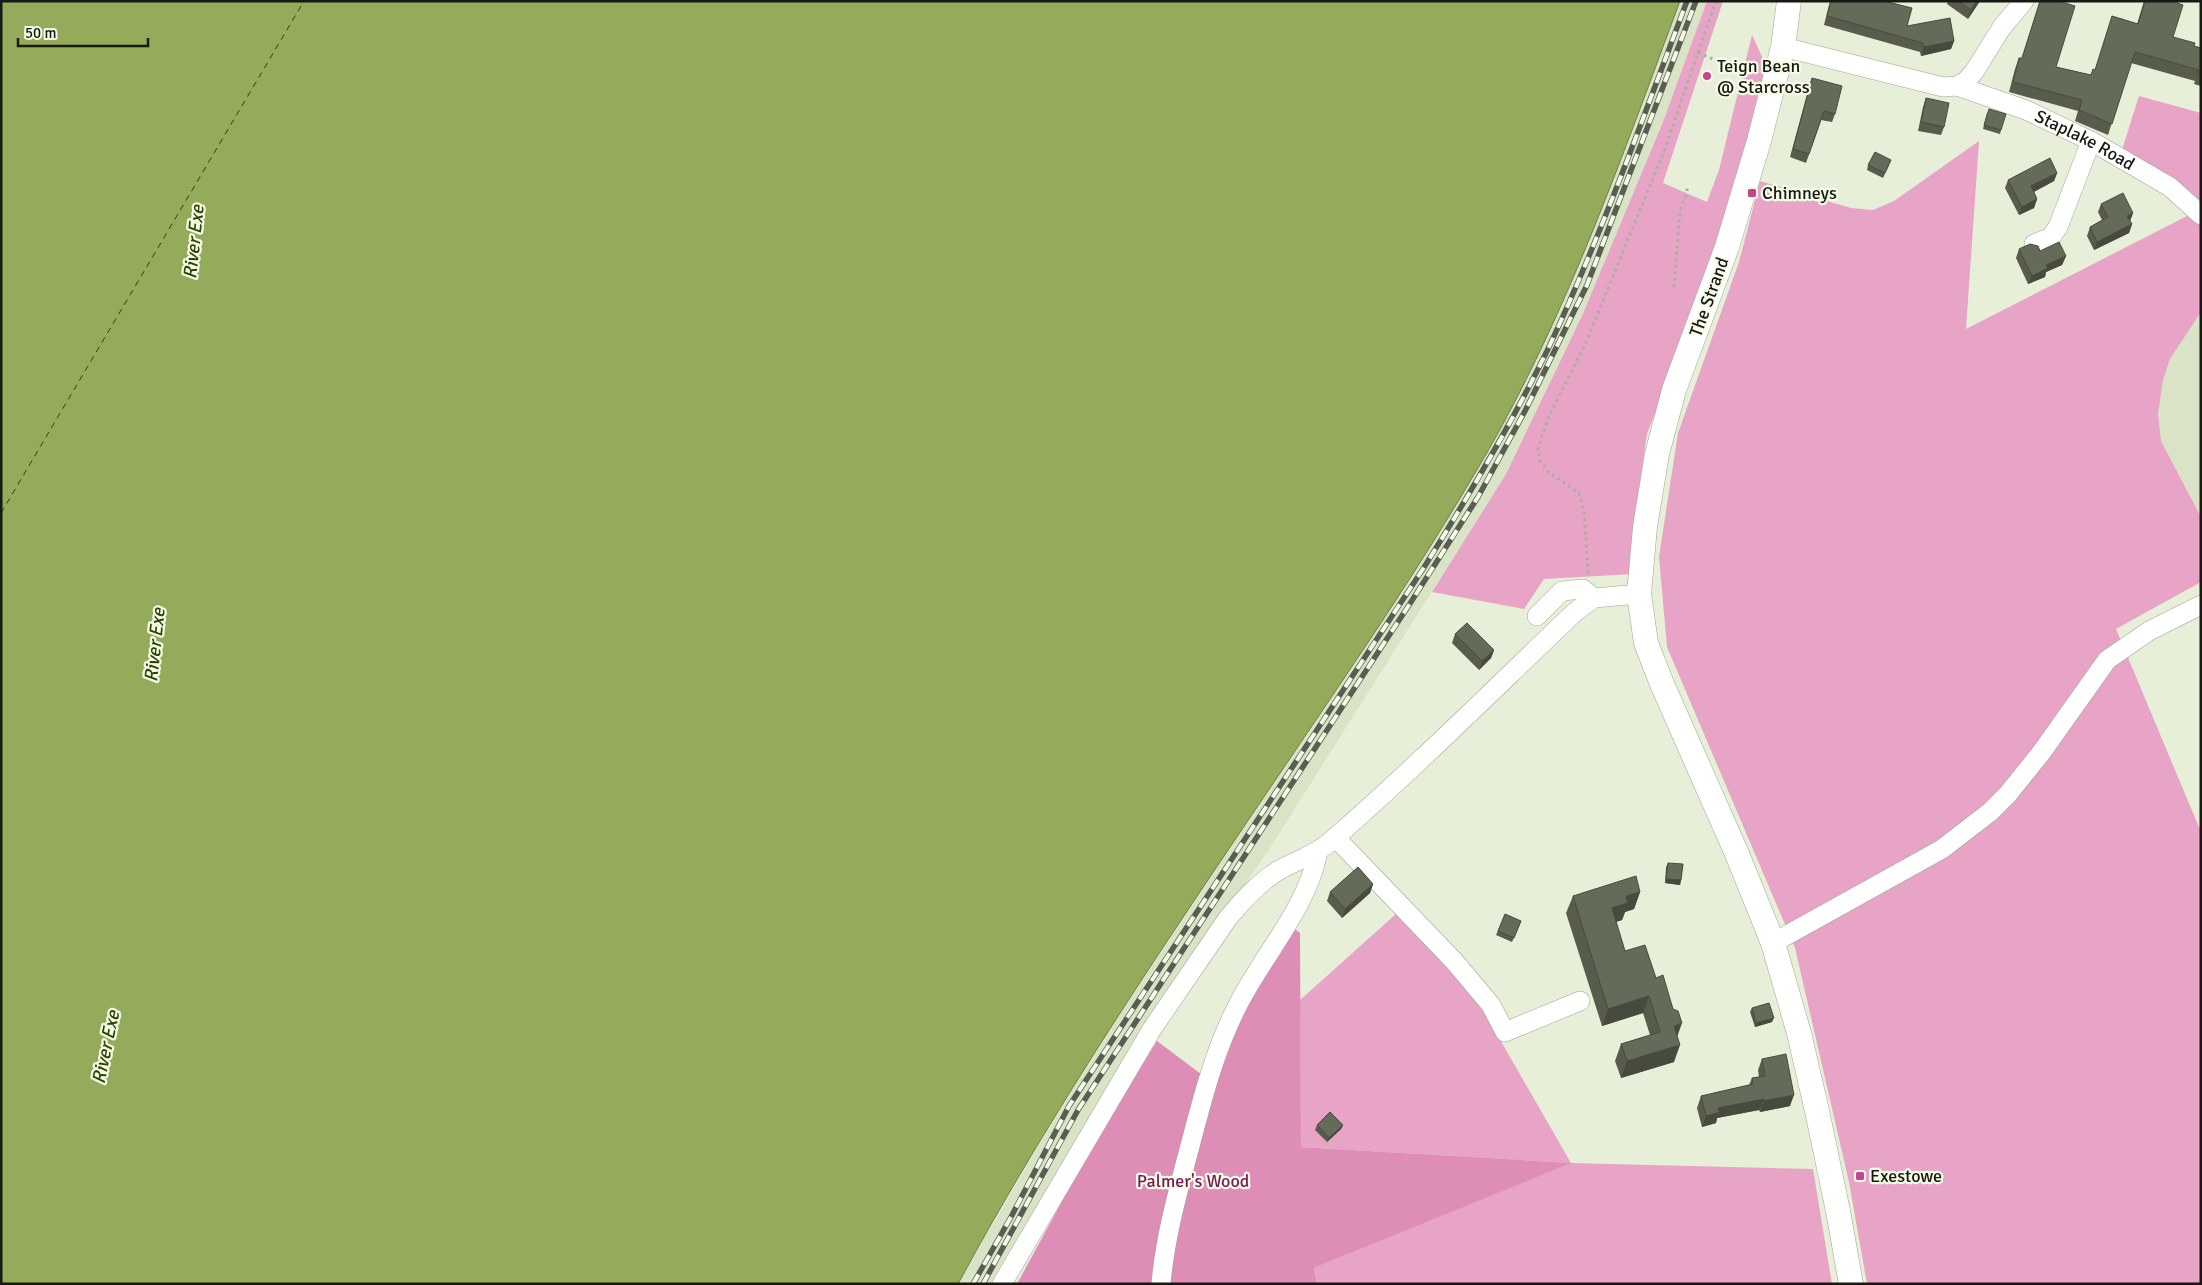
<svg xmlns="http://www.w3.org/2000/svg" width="2202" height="1285" viewBox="0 0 2202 1285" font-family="Signika,sans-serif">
<rect width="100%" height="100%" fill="#e7efd9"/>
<g fill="#d9e3c6">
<path d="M1680,1H1707L1663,122L1582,316L1506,474L1270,848L1159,1010L1006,1256L991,1284H958L1057,1114L1123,1010L1214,871L1357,661L1488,451L1526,381L1573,277L1624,151Z"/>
<path d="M2201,312V517L2161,441L2158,414L2163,380L2170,359Z"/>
</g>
<g fill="#e8a4c6">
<path d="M1707,1H1723L1663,183L1707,202L1719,170L1752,35L1767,67L1722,240L1647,434L1633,528V574L1544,579L1524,609L1432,592L1506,474L1582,316L1663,122Z"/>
<path d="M2139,96L2201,113V208L2122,150Z"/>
<path d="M1979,141L1966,329L2189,215L2201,224V312L2170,359L2163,380L2158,414L2161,441L2201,517V582L2116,629L2201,832V1284H1867L1849,1182L1795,948L1667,647L1659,557L1678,433L1739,262L1760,181L1851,208L1873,210L1894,201Z"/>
<path d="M1396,914L1445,957L1487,1017L1571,1163L1813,1169L1832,1284H1317L1314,1268L1570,1163L1301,1147L1300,1000Z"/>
</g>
<path fill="#de8db6" d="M1290,925L1300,933L1301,1147L1571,1163L1314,1268L1317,1284H1017L1085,1159L1157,1041L1201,1074L1227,1042Z"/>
<path fill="#93ab5a" stroke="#6e7f44" d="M1,1H1680C1623,154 1569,309 1488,451C1421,567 1345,677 1270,788C1161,949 1051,1112 958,1284H1Z"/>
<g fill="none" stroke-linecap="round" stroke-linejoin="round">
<path stroke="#334202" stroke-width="1" stroke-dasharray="6 5" stroke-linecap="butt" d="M1,513L304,1"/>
<defs>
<g id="minor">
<path d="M1783,47L1943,87L1957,86L1966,81L1974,72L2002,27L2024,1"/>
<path id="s1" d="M1957,86L2026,110L2091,141L2170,187L2201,215"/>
<path d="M2034,244L2051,237L2058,227L2091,141"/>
<path d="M1537,616L1562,591L1583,589L1594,598"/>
<path d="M1335,837L1454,961L1491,1005L1505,1032L1580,1001"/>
<path d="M1773,943L1942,849L1990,812L2008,794L2041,753L2107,660L2149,631L2201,605"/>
<path d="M1002,1284L1152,1029L1228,918C1243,900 1260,881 1281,869C1298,860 1316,854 1330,842C1415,768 1494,689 1575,612L1594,598L1639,594"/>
<path d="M1161,1284C1165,1237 1178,1191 1190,1146C1203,1096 1216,1045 1241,999C1266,952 1308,905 1318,852"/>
</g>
<path id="major" d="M1789,1L1783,47L1759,141L1727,247L1674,390L1657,454L1645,527L1639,594L1646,643L1662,684L1737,854L1773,943L1799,1033L1817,1111L1838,1211L1851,1284"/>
</defs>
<use href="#minor" stroke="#9ea591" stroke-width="20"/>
<use href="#major" stroke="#9ea591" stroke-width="25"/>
<g stroke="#a8af9d" stroke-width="3" stroke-dasharray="2.5 4" stroke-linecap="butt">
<path d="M1698,53L1720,62"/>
<path d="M1674,287L1680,210L1687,193V186"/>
<path d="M1588,573L1584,510L1579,494L1568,485L1548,472L1540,461L1538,449L1541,439L1548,418L1584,347L1663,154L1716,1"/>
</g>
<use href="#minor" stroke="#fff" stroke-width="19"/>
<use href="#major" stroke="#fff" stroke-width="24"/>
<defs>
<g id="rail">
<path d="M973,1284L1011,1217L1069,1106L1423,569C1468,497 1511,425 1548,349C1601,236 1643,118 1687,1"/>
<path d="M983,1284L1078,1110L1411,602L1478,497L1525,411L1587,285L1696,1"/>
</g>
</defs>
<use href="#rail" stroke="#595d52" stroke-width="5.5"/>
<use href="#rail" stroke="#f4fce7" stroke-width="4" stroke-dasharray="11" stroke-linecap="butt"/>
</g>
<g fill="#575c4d">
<path d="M1830,1H1884L1907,26L1954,41L1951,49L1921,56L1920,52L1824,25Z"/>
<path d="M1948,1H1980L1968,19L1947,4Z"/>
<path d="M2040,1L2056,67L2090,75L2095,70L2112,16L2137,24L2144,1H2172L2173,37L2194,46L2201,48V86L2194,84L2195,81L2131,63L2108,135L2075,121L2078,111L2009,92L2015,69L2019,58H2022Z"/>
<path d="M1812,78L1835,114L1832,122L1821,120L1806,163L1790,157L1809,87Z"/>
<path d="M1926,98L1944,127L1941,135L1918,131L1923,107Z"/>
<path d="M1987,113L2001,130L2000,134L1983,129Z"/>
<path d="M1868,165H1889L1883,178L1867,170Z"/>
<path d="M2057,173L2054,181L2034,192L2037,199L2034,208L2019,215L2005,188L2008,180Z"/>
<path d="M2101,204L2133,213L2130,221L2132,224L2129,233L2094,250L2087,236L2090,227L2102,220L2098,212Z"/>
<path d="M2019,249L2040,251L2066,256L2062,265L2046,272L2045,277L2028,284L2016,258Z"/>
<path d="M1455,634L1494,650L1491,658L1479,670L1452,643Z"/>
<path d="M1668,863L1681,880L1680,885L1665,883L1666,867Z"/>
<path d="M1373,884L1370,893L1342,918L1327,901L1330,892Z"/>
<path d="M1640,892L1634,909L1625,912L1622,920L1616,922L1625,951L1656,978L1677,1036L1674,1062L1621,1078L1615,1061L1621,1044L1650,1035L1643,1013L1602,1026L1566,913L1573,896Z"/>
<path d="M1505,914L1521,921L1512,942L1496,935Z"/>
<path d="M1752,1008L1772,1022L1755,1027L1750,1012Z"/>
<path d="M1762,1059L1790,1106L1760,1112L1759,1110L1717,1118L1716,1123L1702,1127L1697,1108L1701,1096L1749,1085L1752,1078L1759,1077L1758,1070Z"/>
<path d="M1317,1125H1343L1341,1129L1327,1142L1315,1130Z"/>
</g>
<g fill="#474b3e">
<path d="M1977,1H1980L1968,19L1971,10Z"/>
<path d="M1954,41L1951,49L1921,56L1924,47Z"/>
<path d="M2057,173L2054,181L2028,195L2031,186Z"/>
<path d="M2037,199L2034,208L2019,215L2022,207Z"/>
<path d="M2133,213L2130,221L2127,216Z"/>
<path d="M2132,224L2129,233L2094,250L2097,242Z"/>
<path d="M2066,256L2062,265L2046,272L2045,277L2028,284L2032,276L2046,265Z"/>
<path d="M1494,650L1491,658L1479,670L1482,661Z"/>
<path d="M1666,879L1681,880L1680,885L1665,883Z"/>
<path d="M1373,884L1370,893L1342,918L1345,909Z"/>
<path d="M1640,892L1634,909L1625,912L1622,920L1605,925L1612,908L1626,896Z"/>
<path d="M1649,996L1643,1013L1602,1026L1608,1009Z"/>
<path d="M1774,1018L1772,1022L1755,1027L1756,1023Z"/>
<path d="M1682,1023L1676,1040L1674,1026Z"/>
<path d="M1680,1045L1674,1062L1621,1078L1627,1061Z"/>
<path d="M1794,1095L1790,1106L1760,1112L1764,1101Z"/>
<path d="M1764,1099L1759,1110L1717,1118L1716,1123L1702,1127L1706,1116L1718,1108Z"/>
<path d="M1343,1125L1341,1129L1327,1142L1329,1138Z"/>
</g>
<g fill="#656b59" stroke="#474b3e">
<path d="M1831,1H1884L1912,8L1907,26L1950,18L1954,41L1924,47L1923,43L1827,16Z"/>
<path d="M1958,1H1977L1971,10Z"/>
<path d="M2040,1H2059L2075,6L2056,67L2091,75L2093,69L2095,70L2112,16L2138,24L2145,1H2172L2183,5L2173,37L2195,43L2194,46L2201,48V74L2198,73L2199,70L2135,52L2112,124L2079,110L2082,100L2013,82L2019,58H2022Z"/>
<path d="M1812,78L1842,86L1835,114L1824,111L1809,154L1793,149Z"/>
<path d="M1926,98L1949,103L1944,127L1921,122Z"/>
<path d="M1989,109L2006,114L2001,130L1984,125Z"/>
<path d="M1875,152L1891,160L1885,173L1868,165Z"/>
<path d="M2050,158L2057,173L2031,186L2037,199L2022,207L2008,180Z"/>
<path d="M2123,193L2133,213L2127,216L2132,224L2097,242L2090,227L2108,217L2101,204Z"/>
<path d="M2059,242L2066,256L2046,265L2048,268L2032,276L2019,249L2030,244L2038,246L2040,251Z"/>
<path d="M1467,623L1494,650L1482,661L1455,634Z"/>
<path d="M1668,863L1683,864L1681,880L1666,879Z"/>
<path d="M1358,867L1373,884L1345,909L1330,892Z"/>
<path d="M1636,876L1640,892L1626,896L1628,903L1612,908L1625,951L1645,945L1656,978L1663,975L1673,1009L1678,1011L1682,1023L1674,1026L1680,1045L1627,1061L1621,1044L1660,1032L1649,996L1608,1009L1573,896Z"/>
<path d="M1505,914L1521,921L1514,938L1498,931Z"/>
<path d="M1769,1003L1774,1018L1756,1023L1752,1008Z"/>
<path d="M1786,1054L1794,1095L1764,1101V1099L1718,1108L1720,1112L1706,1116L1701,1096L1753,1084L1752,1078L1765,1076L1762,1059Z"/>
<path d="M1330,1112L1343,1125L1329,1138L1317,1125Z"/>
</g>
<g fill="#c4448e" stroke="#f4fce7" stroke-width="2">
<circle cx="1707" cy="76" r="5"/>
<rect x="1747" y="188" width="10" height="10" rx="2.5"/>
<rect x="1855" y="1171" width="10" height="10" rx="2.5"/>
</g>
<g text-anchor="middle" stroke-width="4.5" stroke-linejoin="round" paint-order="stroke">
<g font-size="18" fill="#171912" stroke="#f4fce7" text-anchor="start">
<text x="1717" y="72">Teign Bean<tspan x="1717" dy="21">@ Starcross</tspan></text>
<text x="1762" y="199">Chimneys</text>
<text x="1870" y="1182">Exestowe</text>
</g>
<g font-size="18" fill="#171912" stroke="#f4fce7">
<text dy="6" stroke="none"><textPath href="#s1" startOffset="139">Staplake Road</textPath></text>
<text transform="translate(1709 297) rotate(-70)" y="6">The Strand</text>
</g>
<g font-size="18" fill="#771953" stroke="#f4fce7">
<text x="1193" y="1187">Palmer's Wood</text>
</g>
<g font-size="19" font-style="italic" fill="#334202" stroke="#f4fce7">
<text transform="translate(193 242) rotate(-84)" y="7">River Exe</text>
<text transform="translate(154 645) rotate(-84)" y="7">River Exe</text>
<text transform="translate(105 1047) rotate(-78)" y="7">River Exe</text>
</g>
</g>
<rect width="2202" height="1285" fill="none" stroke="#171912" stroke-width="5"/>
<path d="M18 38v8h130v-8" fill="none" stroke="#171912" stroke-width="2.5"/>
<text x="25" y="38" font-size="15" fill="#171912" stroke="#f4fce7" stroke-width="4" paint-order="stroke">50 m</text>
</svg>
